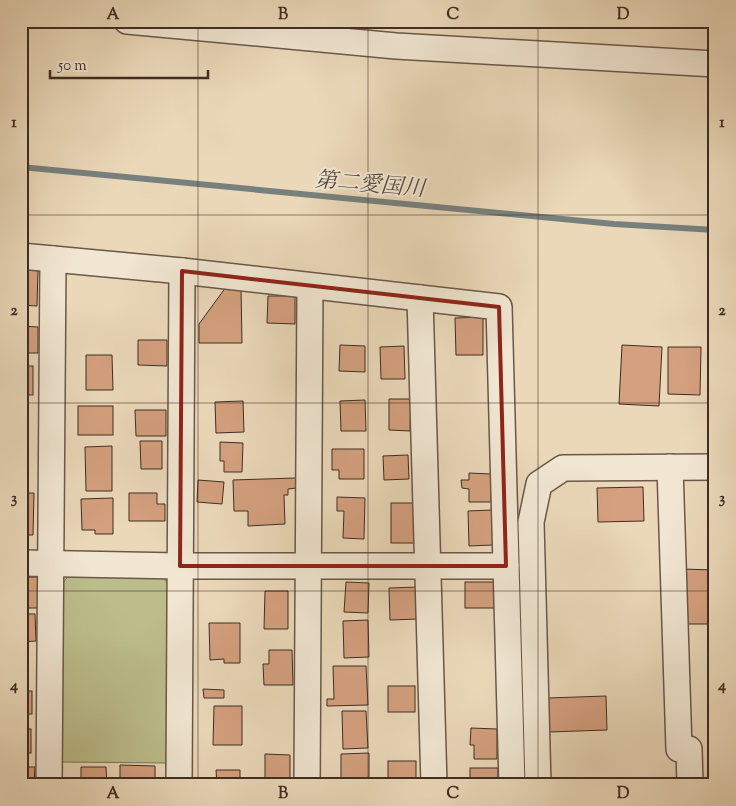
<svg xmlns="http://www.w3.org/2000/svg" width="736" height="806" viewBox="0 0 736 806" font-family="'Sorts Mill Goudy','Noto Serif JP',serif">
<rect width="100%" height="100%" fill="#ead8b9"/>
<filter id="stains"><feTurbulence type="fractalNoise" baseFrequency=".004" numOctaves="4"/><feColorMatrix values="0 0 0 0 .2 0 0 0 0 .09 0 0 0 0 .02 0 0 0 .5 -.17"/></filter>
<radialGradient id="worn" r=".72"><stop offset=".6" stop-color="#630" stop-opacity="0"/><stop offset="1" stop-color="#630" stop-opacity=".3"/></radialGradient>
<path fill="#bcbd8b" stroke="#7e7557" d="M71,572L161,575L169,585L167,763L62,762L63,583Z"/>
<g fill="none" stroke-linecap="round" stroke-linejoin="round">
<path stroke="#78807e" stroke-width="6" d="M21,167L614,224L715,230"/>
</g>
<g fill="#d4a07f" stroke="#402d23">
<path d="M21,268H38L37,306L21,305Z"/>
<path d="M226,287H241L242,343H199V324Z"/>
<path d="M268,296H295V324L267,323Z"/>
<path d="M483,317V355H456L455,318Z"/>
<path d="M21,326L38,327V353H21Z"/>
<path d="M138,340H167V366L138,365Z"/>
<path d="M340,345L365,346V372L339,371Z"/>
<path d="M622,345L662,347L659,406L619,404Z"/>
<path d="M404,346L405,379H381L380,347Z"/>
<path d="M668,347H701L700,395L668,394Z"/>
<path d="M86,355H112L113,390H86Z"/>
<rect x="21" y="366" width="12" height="29"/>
<path d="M389,399H411L410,431L389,430Z"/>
<path d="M365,400L366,431H341L340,401Z"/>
<path d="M243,401L244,432L216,433L215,402Z"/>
<rect x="78" y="406" width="35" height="29"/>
<path d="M135,410H166V436H136Z"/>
<path d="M140,441H162V469H141Z"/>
<path d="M220,442L243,443L242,472H224V461H220Z"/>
<path d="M112,446V491H86L85,447Z"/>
<path d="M332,449H364V479H339V470H332Z"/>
<path d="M408,455L409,479L384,480L383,456Z"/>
<path d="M469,473L491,474V502H469V489L462,488L461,480H469Z"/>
<path d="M296,478L297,488L288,489V495H284L285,524L248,526V511H234L233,480Z"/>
<path d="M198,480L224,482L222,504L197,502Z"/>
<path d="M643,487L644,521L598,522L597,488Z"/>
<path d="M21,493H34L33,535H21Z"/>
<path d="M129,493H157V504H165V521H129Z"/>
<path d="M337,497L365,498L364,539L343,538L344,511H337Z"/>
<path d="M113,498V534H95V530H82L81,499Z"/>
<rect x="391" y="503" width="25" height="40"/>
<path d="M492,510L493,545L469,546L468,511Z"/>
<path d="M682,569L715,570V624H682Z"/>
<path d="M21,577H39L38,608H21Z"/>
<path d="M346,582L369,583L368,613L344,612Z"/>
<rect x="465" y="582" width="32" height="26"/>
<path d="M418,587L419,619L390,620L389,588Z"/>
<path d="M265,591H288V629H264Z"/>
<path d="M21,614H35L36,641L21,642Z"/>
<path d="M368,620L369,657L344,658L343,621Z"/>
<path d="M209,623H240V663H224V659L210,660Z"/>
<path d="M269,650H292L293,685H264L263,664H269Z"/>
<path d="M333,666H366L368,705L327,706V699H334Z"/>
<rect x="388" y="686" width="27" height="26"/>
<path d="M203,689L224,690V698H204Z"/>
<rect x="21" y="691" width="11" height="23"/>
<path d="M606,696L607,730L549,732L548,698Z"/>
<path d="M214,706H242V745H213Z"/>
<path d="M342,711H366L368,748L343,749Z"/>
<path d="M471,728L497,729V759H474V745H470Z"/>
<rect x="21" y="729" width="10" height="24"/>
<path d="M369,753V785H341V754Z"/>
<path d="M265,754L290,755V782H265Z"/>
<rect x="388" y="761" width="28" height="24"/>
<path d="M120,765L155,766V785H120Z"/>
<path d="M21,767H35L34,785H21Z"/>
<path d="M81,767H106L107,785H81Z"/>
<rect x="470" y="768" width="28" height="17"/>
<path d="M216,770H240V785H217Z"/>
<rect x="563" y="781" width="37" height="4"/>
</g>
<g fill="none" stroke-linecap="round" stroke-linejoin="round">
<defs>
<g id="street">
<path d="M127,21L396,46L715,64"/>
<path d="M21,256L182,271L499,307L512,785"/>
<path d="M420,298L434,785"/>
<path d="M670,467L679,749H689L690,785"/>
<path d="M21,563L180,566H506"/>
<path d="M49,785L53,259"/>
<path d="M179,785L182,271"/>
<path d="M307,785L310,286"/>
<path d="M538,785L531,522L539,484L563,468L715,467"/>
</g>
</defs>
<use href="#street" stroke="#6a5848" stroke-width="28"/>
<use href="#street" stroke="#f1e6d2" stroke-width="25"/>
</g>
<path fill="none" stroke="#8f2418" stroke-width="4" stroke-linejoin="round" d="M182,271L499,307L506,566H180Z"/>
<path fill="none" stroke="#402d23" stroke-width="1" stroke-opacity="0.55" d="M198,21V785M368,21V785M538,21V785M21,215H715M21,403H715M21,591H715"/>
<g text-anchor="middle" stroke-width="4" stroke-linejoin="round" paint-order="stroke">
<g font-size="22" font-style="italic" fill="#534941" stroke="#f1e6d2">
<text transform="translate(370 183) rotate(5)" y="8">第二愛国川</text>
</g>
</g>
<rect width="736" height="806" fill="none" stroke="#ead8b9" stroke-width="55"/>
<path d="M50 70v8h158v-8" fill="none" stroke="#402d23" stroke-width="2.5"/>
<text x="58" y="70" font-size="15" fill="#402d23" stroke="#f1e6d2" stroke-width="4" paint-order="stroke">50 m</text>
<rect x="28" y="28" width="680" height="750" fill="none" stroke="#402d23" stroke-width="2"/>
<g font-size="16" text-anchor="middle" font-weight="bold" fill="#402d23">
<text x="113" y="19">A</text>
<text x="283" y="19">B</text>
<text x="453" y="19">C</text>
<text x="623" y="19">D</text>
<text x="14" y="127">1</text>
<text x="722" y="127">1</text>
<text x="14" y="315">2</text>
<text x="722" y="315">2</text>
<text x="14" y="503">3</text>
<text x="722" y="503">3</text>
<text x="14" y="690">4</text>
<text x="722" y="690">4</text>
<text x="113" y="798">A</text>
<text x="283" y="798">B</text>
<text x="453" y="798">C</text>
<text x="623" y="798">D</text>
</g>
<rect width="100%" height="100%" filter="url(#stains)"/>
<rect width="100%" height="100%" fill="url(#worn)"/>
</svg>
